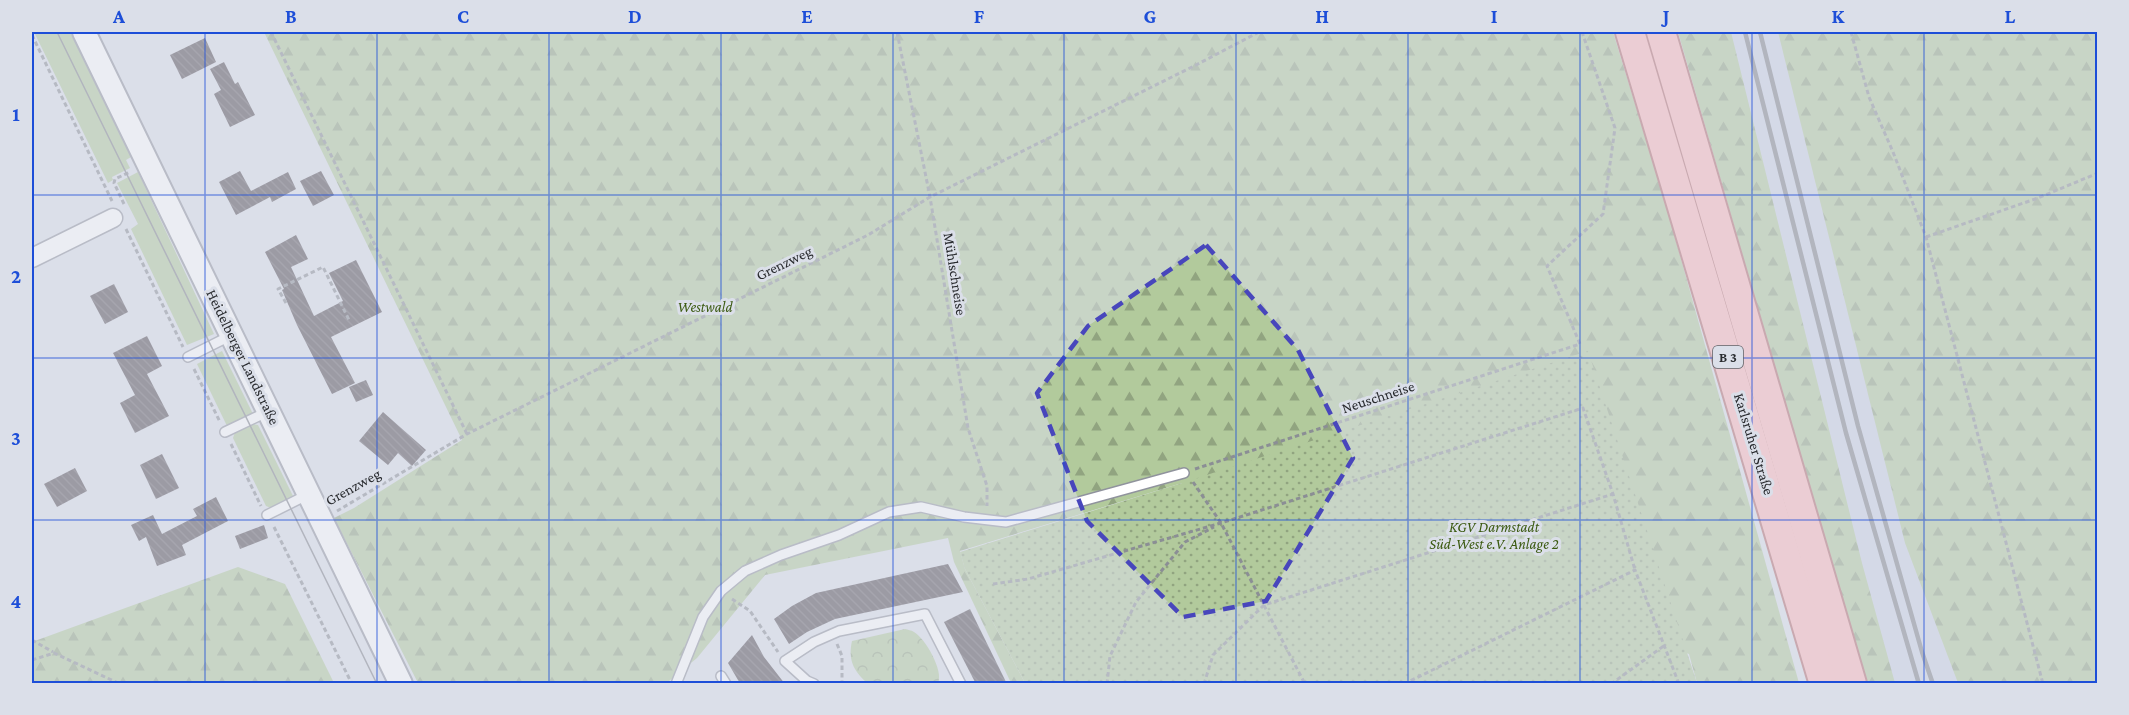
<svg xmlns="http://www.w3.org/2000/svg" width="2129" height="715" viewBox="0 0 2129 715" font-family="'Crimson Pro',serif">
<defs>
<pattern id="forest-firs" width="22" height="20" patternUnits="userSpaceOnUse" patternTransform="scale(1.5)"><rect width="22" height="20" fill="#b2ca9c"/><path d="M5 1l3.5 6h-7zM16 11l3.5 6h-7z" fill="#91a480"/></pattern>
<pattern id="park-crowns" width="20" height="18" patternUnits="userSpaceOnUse" patternTransform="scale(1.5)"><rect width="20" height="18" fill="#b2ca9c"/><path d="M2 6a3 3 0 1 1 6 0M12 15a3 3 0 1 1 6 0" fill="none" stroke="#91a480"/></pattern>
<pattern id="garden-dots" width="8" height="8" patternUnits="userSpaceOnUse" patternTransform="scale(1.5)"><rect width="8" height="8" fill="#b2ca9c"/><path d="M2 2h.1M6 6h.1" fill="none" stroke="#91a480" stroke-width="1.8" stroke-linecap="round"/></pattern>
<pattern id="building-back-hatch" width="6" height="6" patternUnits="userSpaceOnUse" patternTransform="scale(1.5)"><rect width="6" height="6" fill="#504950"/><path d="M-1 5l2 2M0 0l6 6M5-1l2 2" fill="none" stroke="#666167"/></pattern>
</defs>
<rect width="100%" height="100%" fill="#dbdfe9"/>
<path fill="#cdd3e5" d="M1706,32H1845L2027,683H1893Z"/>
<g fill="#b2ca9c">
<path d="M34,32H70L131,157L126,160L130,168L112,177L113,180L108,183Z"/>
<path d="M138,172L214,334L187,345L131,229L138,224L117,183Z"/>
<path d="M222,351L253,414L227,426L197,364Z"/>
<path d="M253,424L258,425L293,496L271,508L266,506L233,438L235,432Z"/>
</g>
<g fill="url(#forest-firs)">
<path d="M264,32H1613L1666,205L1799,683H1697L1689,654L1182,483L960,551L965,569L1025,683H1011L954,562L948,538L765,575L697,658L669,681L660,683H418L334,518L354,508L462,440Z"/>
<path d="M1678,32H1731L1862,563L1895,683H1866Z"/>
<path d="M1778,32H2097V683H1958L1905,543Z"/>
<path d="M238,567L285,584L334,683H32V642Z"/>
</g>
<path fill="url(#park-crowns)" d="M905,629C908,630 911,630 914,632C925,638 944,671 938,683L866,682C853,670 848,659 852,641Z"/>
<path fill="url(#garden-dots)" d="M1588,351L1697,683H1025L965,569L960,552L1182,483Z"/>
<g fill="url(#building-back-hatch)">
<path d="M205,38L216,62L182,79L170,55Z"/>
<path d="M224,62L235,84L238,82L255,115L230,127L214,94L221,90L210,69Z"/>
<path d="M240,171L251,191L288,172L296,189L272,202L270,197L236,215L219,182Z"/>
<path d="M321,171L334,195L313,206L300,181Z"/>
<path d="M296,235L308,259L291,267L314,316L343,301L329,273L356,260L382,312L331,337L355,383L332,394L297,325L282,290L284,289L265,252Z"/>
<path d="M114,284L128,312L105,324L90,296Z"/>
<path d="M147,336L162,366L147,374L169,416L135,433L120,403L135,395L113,353Z"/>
<path d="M366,380L373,395L356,402L349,387Z"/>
<path d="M383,412L426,450L412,466L398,453L388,465L359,441Z"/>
<path d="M162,454L179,488L156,499L140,465Z"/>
<path d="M75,468L87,491L57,507L44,484Z"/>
<path d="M216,497L228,521L182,545L186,555L157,566L146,537L139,541L131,525L153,515L162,534L197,516L193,509Z"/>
<path d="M264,525L268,538L240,549L235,536Z"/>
<path d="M948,564L963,592L835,619L807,632L789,644L774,619L792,606L816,593Z"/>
<path d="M970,609L1007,684H976L944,622Z"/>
<path d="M752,635L764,657L785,684H741L738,680L728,663Z"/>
</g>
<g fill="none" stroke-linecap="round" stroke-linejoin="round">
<defs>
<g id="service">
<path d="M188,357L230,336"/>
<path d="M225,432L269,411"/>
<path d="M267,515L309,494"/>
<path d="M721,676L726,684"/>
<path d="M676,684L703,617L721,591L745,571L781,555L839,535L889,512L921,507L964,517L1006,522L1184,473"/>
<path d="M814,684L807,681L785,661L814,642L839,631L925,614L961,684"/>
</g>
<path id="minor" d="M32,258L113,218"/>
<path id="tertiary" d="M84,32L401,684"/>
<g id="primary">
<path d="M1630,32L1824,684"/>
<path d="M1661,32L1852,684"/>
</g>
</defs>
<use href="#service" stroke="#90939d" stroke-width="12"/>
<use href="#minor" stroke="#90939d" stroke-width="21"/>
<use href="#tertiary" stroke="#90939d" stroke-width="26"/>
<use href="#primary" stroke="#b3696b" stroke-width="32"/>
<g stroke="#8b8e95" stroke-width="3" stroke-dasharray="4.5 3" stroke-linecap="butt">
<path d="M271,32L467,434"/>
<path d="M897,32L930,197L968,428L987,486V506"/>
<path d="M1851,32L1869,97L1893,152L1926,237L2043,684"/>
<path d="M32,35L112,201"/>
<path d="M124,204L114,183L115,179L130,172"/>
<path d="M126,229L183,347"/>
<path d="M1926,237L2038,198L2098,173"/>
<path d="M286,303L278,289L323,267L350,322"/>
<path d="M194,369L220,422"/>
<path d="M231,444L261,506"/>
<path d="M1195,469L1580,344L1547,266L1603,214L1615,128L1582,32"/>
<path d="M1193,482L1221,523L1305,684"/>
<path d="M337,511L467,434L868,235L930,197L1196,65L1259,32"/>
<path d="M274,527L352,684"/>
<path d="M993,584L1028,579L1221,523L1583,408L1613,494L1635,570"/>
<path d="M732,599L750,611L778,652"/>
<path d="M32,640L53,652"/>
<path d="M837,644L842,656V684"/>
<path d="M32,660L54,653L120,684"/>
<path d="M1107,684L1110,656L1136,602L1185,542L1214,527"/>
<path d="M1204,684L1213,655L1264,605L1613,494"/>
<path d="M1404,684L1635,570L1679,684"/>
<path d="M1611,684L1665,645"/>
</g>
<use href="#service" stroke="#fff" stroke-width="9"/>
<use href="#minor" stroke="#fff" stroke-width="18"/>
<use href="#tertiary" stroke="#fff" stroke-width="22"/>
<use href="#primary" stroke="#feb9ba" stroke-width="28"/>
<path stroke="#80838a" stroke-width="1.5" d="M57,32L377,684"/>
<g stroke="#80838a" stroke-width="4.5">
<path d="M1745,32L1846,433L1919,684"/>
<path d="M1760,32L1858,426L1922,652L1933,684"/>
</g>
</g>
<path d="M0 0H2129V715H0ZM1206,245L1298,350L1353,458L1266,601L1183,617L1087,521L1037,393L1088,326Z" fill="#dbdfe9" fill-opacity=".55" fill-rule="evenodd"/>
<path fill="none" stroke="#4846bc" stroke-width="4.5" stroke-dasharray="12 8" stroke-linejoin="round" d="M1206,245L1298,350L1353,458L1266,601L1183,617L1087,521L1037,393L1088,326Z"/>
<path fill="none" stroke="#1d4ed8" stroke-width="1.5" stroke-opacity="0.55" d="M205,32V684M377,32V684M549,32V684M721,32V684M893,32V684M1064,32V684M1236,32V684M1408,32V684M1580,32V684M1752,32V684M1924,32V684M32,195H2098M32,358H2098M32,520H2098"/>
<g text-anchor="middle" stroke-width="6" stroke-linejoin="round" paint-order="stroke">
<rect fill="#dbdfe9" stroke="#5e6167" stroke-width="1.5" x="1713" y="346" width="30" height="22" rx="4.5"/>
<g font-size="14" font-weight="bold" fill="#292b2f">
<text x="1728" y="362">B 3</text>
</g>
<g font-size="15" fill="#292b2f" stroke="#dbdfe9">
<text transform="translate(784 263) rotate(-26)" y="5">Grenzweg</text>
<text transform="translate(955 274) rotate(81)" y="5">Mühlschneise</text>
<text transform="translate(243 357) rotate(64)" y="5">Heidelberger Landstraße</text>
<text transform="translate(1378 397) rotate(-18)" y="5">Neuschneise</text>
<text transform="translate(1754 444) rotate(73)" y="5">Karlsruher Straße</text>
<text transform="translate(353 487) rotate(-29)" y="5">Grenzweg</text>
</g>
<g font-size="15" font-style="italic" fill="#3c5b12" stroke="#dbdfe9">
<text x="705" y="312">Westwald</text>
<text x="1494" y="532">KGV Darmstadt<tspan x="1494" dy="17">Süd-West e.V. Anlage 2</tspan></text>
</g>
</g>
<rect width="2129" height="715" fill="none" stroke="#dbdfe9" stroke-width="66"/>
<rect x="33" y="33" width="2063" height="649" fill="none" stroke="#1d4ed8" stroke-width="2"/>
<g font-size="20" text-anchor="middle" font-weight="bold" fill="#1d4ed8">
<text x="119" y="23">A</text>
<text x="291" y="23">B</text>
<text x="463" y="23">C</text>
<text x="635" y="23">D</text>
<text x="807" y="23">E</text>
<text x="979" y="23">F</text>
<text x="1150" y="23">G</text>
<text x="1322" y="23">H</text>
<text x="1494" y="23">I</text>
<text x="1666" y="23">J</text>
<text x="1838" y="23">K</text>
<text x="2010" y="23">L</text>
<text x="16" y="121">1</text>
<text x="16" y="283">2</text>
<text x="16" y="445">3</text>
<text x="16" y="608">4</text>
</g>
</svg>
